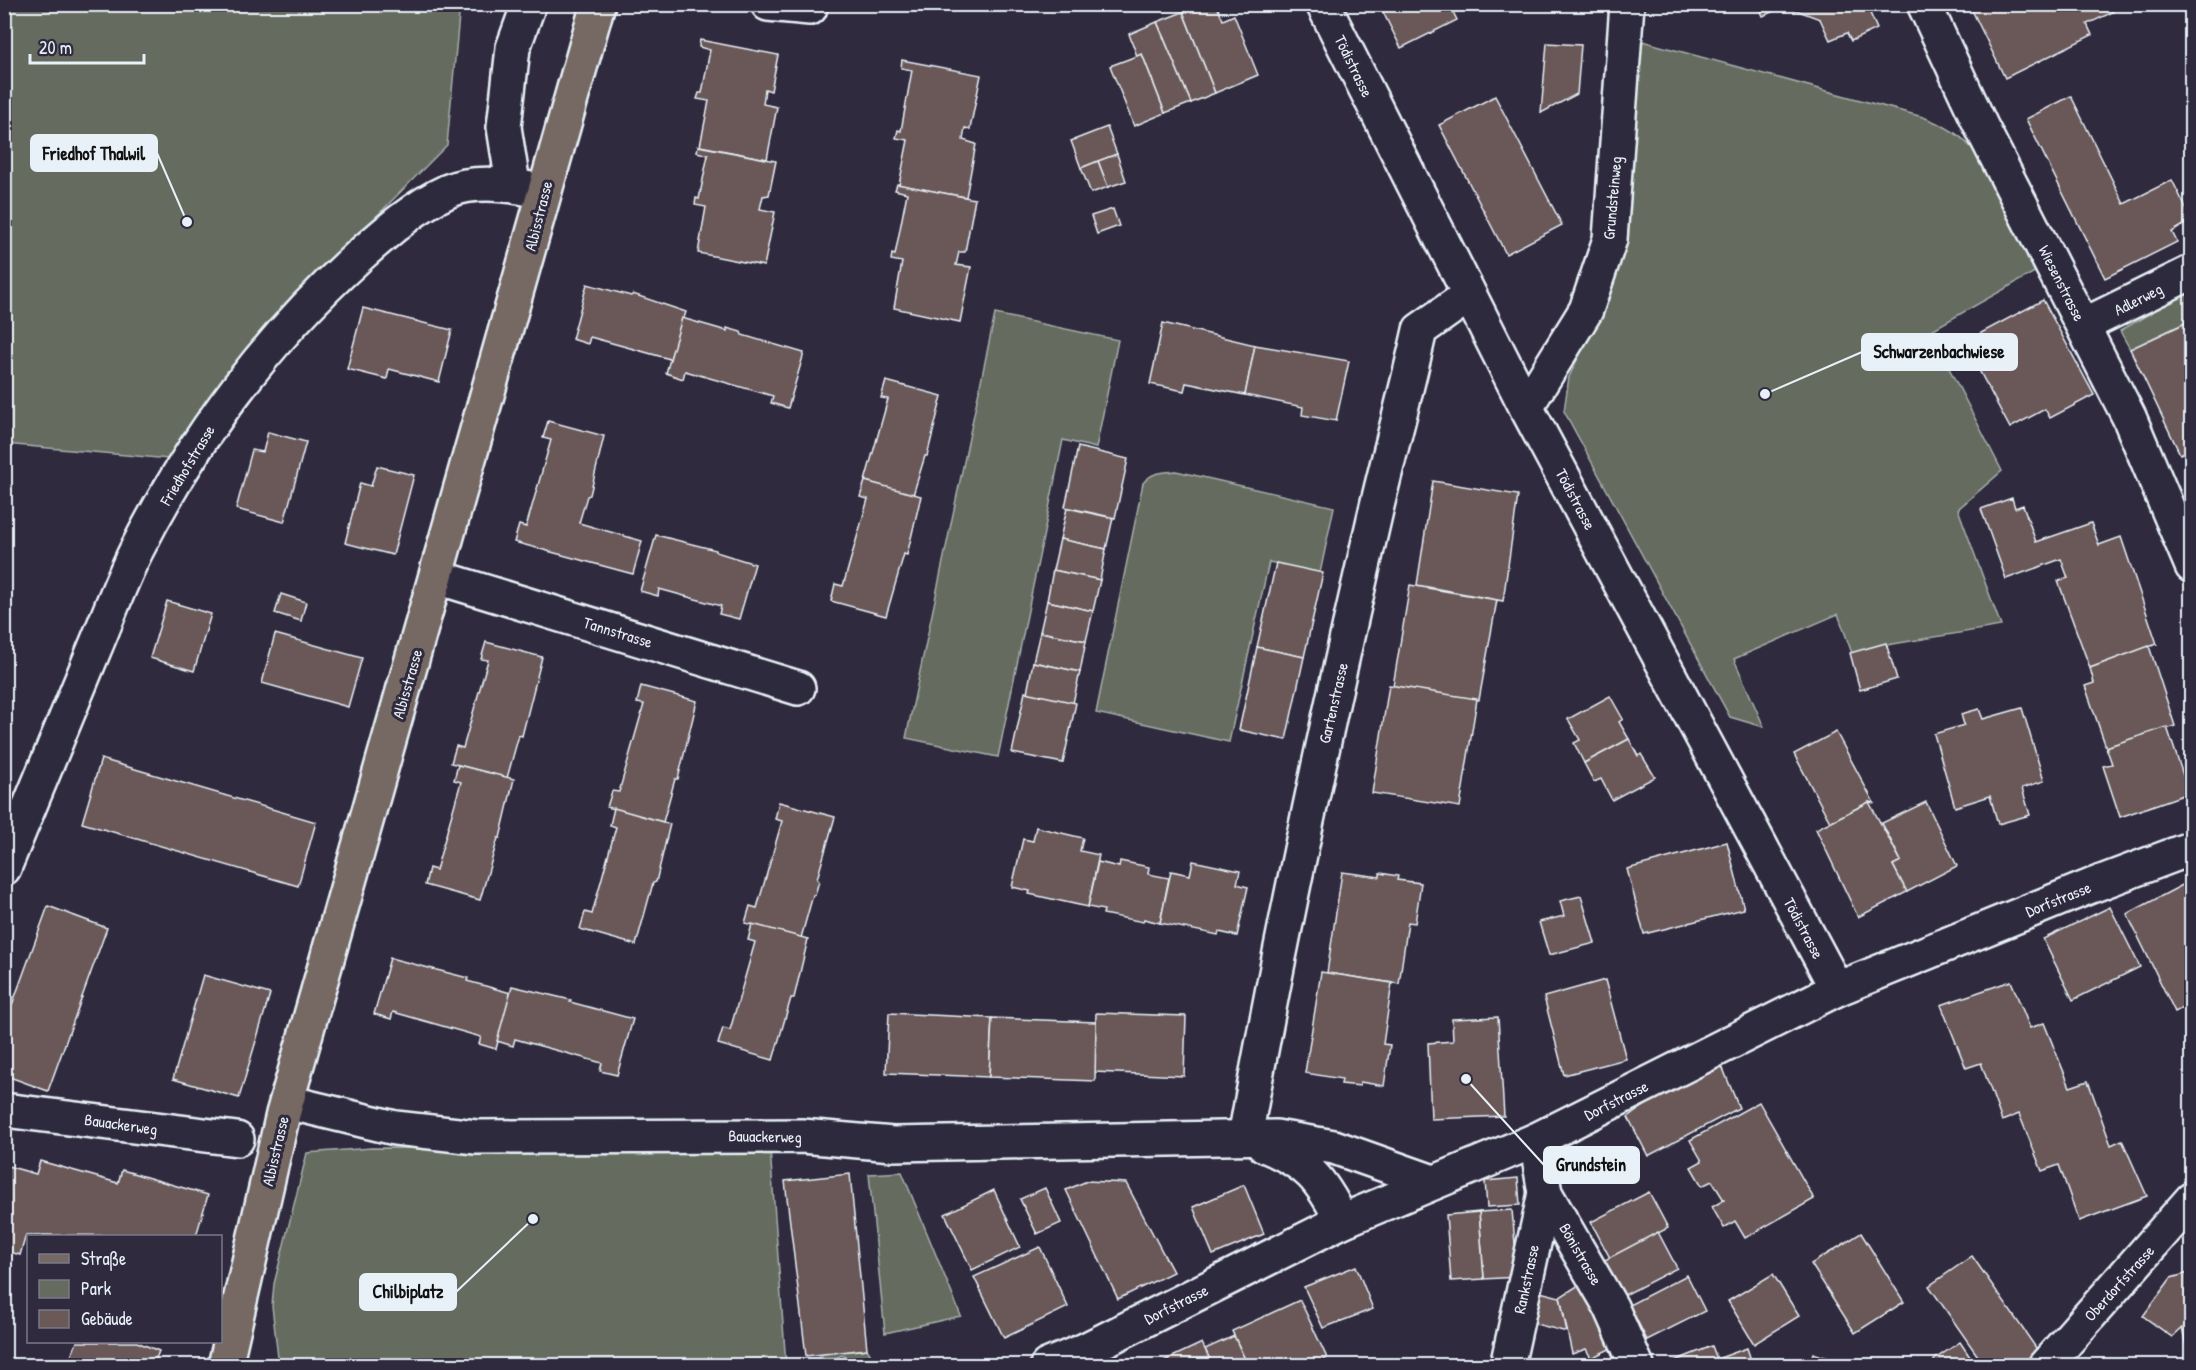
<svg xmlns="http://www.w3.org/2000/svg" width="2196" height="1370" viewBox="0 0 2196 1370" font-family="'Patrick Hand',sans-serif">
<rect width="100%" height="100%" fill="#2f2a3d"/>
<filter id="ink" filterUnits="userSpaceOnUse"><feTurbulence type="fractalNoise" baseFrequency=".0167" numOctaves="2"/><feDisplacementMap in="SourceGraphic" scale="12" xChannelSelector="R" yChannelSelector="G"/><feConvolveMatrix kernelMatrix="1 2 1 2 8 2 1 2 1" color-interpolation-filters="sRGB"/></filter>
<g filter="url(#ink)">
<g fill="#656c5f" stroke="#a6aeac" stroke-width="1.5">
<path d="M4,5H460L447,145L254,340L169,459L5,444Z"/>
<path d="M1642,41L1923,117C1946,126 1962,135 1977,154L2040,269L1930,331L2002,471L1958,509L2001,626L1887,645L1853,656L1838,614L1734,659L1764,727L1730,717L1564,411L1569,377L1614,282L1629,209Z"/>
<path d="M2191,289V320L2130,349L2120,331Z"/>
<path d="M995,314L1118,340L1096,448L1063,440L998,757L906,738Z"/>
<path d="M1176,471L1334,507L1320,573L1269,562L1229,742L1096,713L1143,483C1152,472 1162,472 1176,471Z"/>
<path d="M371,1148L770,1149L786,1365L279,1366L272,1306L274,1284L307,1153Z"/>
<path d="M902,1172L961,1316L885,1333L869,1174Z"/>
<path d="M867,1349L877,1365H851L850,1359L842,1355L834,1359L832,1365H824L820,1354Z"/>
</g>
<g fill="#6b5958" stroke="#e8f1f8" stroke-width="1.5">
<path d="M1203,4H1216L1223,20L1234,15L1258,75L1215,93L1183,12Z"/>
<path d="M1379,4H1449L1457,20L1401,48Z"/>
<path d="M1758,4H1866L1877,29L1851,41L1847,33L1830,40L1820,19L1785,6L1763,16Z"/>
<path d="M1969,4H2109L2113,12L2087,24L2092,35L2005,78Z"/>
<path d="M1183,12L1215,93L1191,103L1157,22Z"/>
<path d="M1157,22L1191,103L1165,113L1142,54L1137,56L1129,34Z"/>
<path d="M700,40L778,55L771,91L765,89L763,104L777,107L767,159L700,146L709,101L697,99L699,93H702L710,50L699,47Z"/>
<path d="M1547,43L1581,45L1577,94L1541,113Z"/>
<path d="M1142,54L1165,113L1134,126L1110,66Z"/>
<path d="M902,60L981,75L970,129L965,128L963,140L976,144L966,197L899,185L908,140L896,138L898,130L901,131L912,70L901,68Z"/>
<path d="M1495,96L1562,225L1506,254L1439,125Z"/>
<path d="M2071,96L2124,204L2172,180L2192,220L2172,232L2177,242L2105,278L2026,119Z"/>
<path d="M1107,127L1117,154L1081,168L1071,141Z"/>
<path d="M698,146L776,161L769,195L763,196L760,209L775,212L764,266L698,253L706,207L695,205L696,198L699,199L708,155L697,152Z"/>
<path d="M1117,154L1126,181L1108,187L1098,161Z"/>
<path d="M1098,161L1108,187L1091,193L1081,168Z"/>
<path d="M897,184L975,199L965,252H959L956,265L971,267L960,322L894,308L902,262L891,260L892,254L895,255L907,193L895,190Z"/>
<path d="M1113,209L1119,226L1097,234L1091,216Z"/>
<path d="M587,284L631,296L633,294L686,312L670,359L590,337L588,344L572,339Z"/>
<path d="M2043,300L2094,395L2050,418L2045,409L2010,428L1964,342Z"/>
<path d="M363,308L452,330L439,382L389,369L387,379L347,369Z"/>
<path d="M682,318L727,331V328L741,332L742,335L804,353L788,408L771,403L773,396L685,371L683,379L666,373Z"/>
<path d="M2192,320V449L2180,454L2130,349Z"/>
<path d="M1163,323L1255,345L1245,395L1186,383L1184,391L1150,384Z"/>
<path d="M1255,345L1349,361L1336,421L1302,415L1303,407L1245,395Z"/>
<path d="M886,381L942,396L927,456H925L913,495L865,481L888,399L881,398Z"/>
<path d="M548,421L604,436L590,495L587,496L579,523L642,541L633,574L514,542L519,525L526,527L551,440L543,438Z"/>
<path d="M268,432L306,442L284,522L236,509L252,450L263,452Z"/>
<path d="M1078,447L1128,459L1115,518L1065,507Z"/>
<path d="M377,466L414,475L393,555L345,543L360,483L371,486Z"/>
<path d="M865,481L921,496L907,555L904,554L886,616L831,601L835,584L843,586L868,499L860,497Z"/>
<path d="M1433,481L1518,495L1503,601L1417,585Z"/>
<path d="M2012,498L2015,508L2023,505L2036,542L2091,523L2099,545L2121,537L2157,644L2090,668L2058,581L2068,578L2061,559L2006,579L1981,509Z"/>
<path d="M1067,508L1113,518L1106,549L1060,539Z"/>
<path d="M656,535L716,550V552L755,564L739,619L719,614L721,606L659,589L658,596L640,591Z"/>
<path d="M1060,539L1106,549L1100,580L1053,570Z"/>
<path d="M1276,563L1323,573L1304,657L1257,647Z"/>
<path d="M1053,570L1100,580L1093,611L1047,601Z"/>
<path d="M1410,585L1497,600L1479,700L1393,686Z"/>
<path d="M281,594L306,602L301,621L275,613Z"/>
<path d="M167,601L211,614L194,671L150,658Z"/>
<path d="M1047,601L1093,611L1086,641L1040,632Z"/>
<path d="M1040,632L1086,641L1080,672L1033,662Z"/>
<path d="M275,634L362,658L348,707L262,683Z"/>
<path d="M486,642L542,657L522,736L519,735L507,778L451,763L456,746L463,748L488,660L481,659Z"/>
<path d="M1886,643L1897,679L1860,690L1850,653Z"/>
<path d="M2149,646L2175,726L2106,747L2085,686L2094,683L2090,668Z"/>
<path d="M1257,647L1304,657L1286,740L1239,730Z"/>
<path d="M1033,662L1080,672L1073,703L1027,693Z"/>
<path d="M1389,685L1477,699L1460,807L1372,793Z"/>
<path d="M641,686L697,701L678,779H675L663,822L607,807L612,791L619,792L644,704L637,703Z"/>
<path d="M1025,692L1076,703L1063,763L1012,753Z"/>
<path d="M1610,696L1623,719L1619,722L1629,739L1584,763L1574,743L1580,740L1568,719Z"/>
<path d="M2022,708L2044,781L2022,788L2030,815L1998,824L1990,796L1955,807L1934,734L1964,725L1961,714L1979,709L1983,719Z"/>
<path d="M2167,727L2189,793L2120,817L2103,766L2112,764L2106,747Z"/>
<path d="M1836,732L1874,803L1869,802L1830,822L1794,754Z"/>
<path d="M1629,739L1638,756L1641,754L1655,777L1612,800L1601,779L1594,782L1584,763Z"/>
<path d="M101,759L316,822L298,886L82,823Z"/>
<path d="M458,765L514,779L500,838H498L480,900L425,885L429,868L436,870L461,782L454,780Z"/>
<path d="M779,802L835,817L817,879L819,881L815,895H813L801,938L745,923L750,906L757,908L782,821L775,819Z"/>
<path d="M1869,802L1901,861L1893,865L1907,892L1858,917L1816,829Z"/>
<path d="M1926,802L1957,866L1907,892L1893,865L1901,861L1882,823Z"/>
<path d="M614,808L670,824L656,882L653,883L636,945L580,929L585,912L592,914L616,827L610,825Z"/>
<path d="M1036,827L1083,838L1080,851L1099,855L1088,907L1029,894L1030,891L1012,887L1023,839L1033,841Z"/>
<path d="M1727,842L1744,909L1644,934L1627,869Z"/>
<path d="M1120,861L1149,867L1148,874L1169,878L1160,923L1144,919L1143,922L1103,914L1104,910L1088,907L1098,862L1119,867Z"/>
<path d="M1193,861L1240,871L1237,884L1248,887L1237,936L1219,932L1218,935L1160,923L1171,871L1190,875Z"/>
<path d="M1342,872L1380,877V873L1398,876L1397,880L1421,883L1415,923L1408,922L1399,984L1327,973Z"/>
<path d="M2192,880V985L2184,989L2192,1003L2175,1012L2127,914Z"/>
<path d="M1581,896L1595,943L1549,955L1539,922L1564,916L1560,901Z"/>
<path d="M48,906L107,928L48,1091L4,1075V1027Z"/>
<path d="M2110,907L2140,967L2073,1000L2043,939Z"/>
<path d="M752,924L808,939L794,998H791L773,1060L718,1044L723,1028L730,1030L755,942L748,940Z"/>
<path d="M390,958L468,978L467,981L511,993L496,1049L479,1044L481,1037L393,1012L391,1019L374,1014Z"/>
<path d="M1321,972L1392,983L1383,1044L1390,1045L1384,1086L1360,1082V1086L1341,1084L1342,1079L1305,1073Z"/>
<path d="M203,975L270,994L239,1098L173,1079Z"/>
<path d="M1605,980L1626,1059L1564,1075L1544,997Z"/>
<path d="M2011,981L2030,1028L2044,1023L2070,1087L2088,1081L2111,1145L2122,1140L2147,1196L2079,1221L2059,1165L2042,1171L2019,1114L2002,1121L1981,1063L1966,1068L1941,1005Z"/>
<path d="M512,986L571,1000L570,1002L633,1019L617,1075L600,1071L602,1063L515,1039L513,1046L497,1041Z"/>
<path d="M889,1013L992,1018L989,1077L886,1073Z"/>
<path d="M1096,1013L1186,1016L1184,1076L1094,1072Z"/>
<path d="M1498,1017L1504,1116L1431,1119L1428,1043L1453,1041L1452,1019Z"/>
<path d="M992,1018L1096,1022L1095,1081L989,1077Z"/>
<path d="M1722,1066L1739,1108L1648,1156L1628,1117L1659,1096Z"/>
<path d="M1759,1102L1814,1199L1745,1238L1735,1221L1724,1228L1712,1207L1724,1200L1712,1181L1702,1186L1691,1167L1702,1161L1690,1140Z"/>
<path d="M40,1161L118,1183L122,1170L208,1195L196,1236L26,1235L20,1255L4,1250V1165L36,1174Z"/>
<path d="M850,1174L867,1349L806,1356L785,1181Z"/>
<path d="M1518,1178L1520,1205L1487,1207L1485,1181Z"/>
<path d="M1087,1181L1126,1183L1173,1272L1118,1299L1066,1190Z"/>
<path d="M1244,1185L1264,1234L1213,1255L1193,1207Z"/>
<path d="M1045,1188L1061,1223L1037,1234L1020,1199Z"/>
<path d="M994,1190L1020,1247L972,1270L945,1214Z"/>
<path d="M1649,1192L1668,1228L1610,1258L1591,1222Z"/>
<path d="M1512,1210L1518,1277L1484,1279L1479,1212Z"/>
<path d="M1479,1212L1484,1279L1451,1281L1446,1215Z"/>
<path d="M1658,1232L1677,1268L1619,1298L1601,1262Z"/>
<path d="M1861,1233L1904,1302L1855,1333L1811,1264Z"/>
<path d="M1040,1247L1068,1307L1004,1338L974,1277Z"/>
<path d="M1972,1256L2039,1352L2019,1366H1990L1988,1362L1984,1365L1929,1286Z"/>
<path d="M1356,1266L1373,1309L1323,1328L1304,1287Z"/>
<path d="M2192,1272V1345L2186,1346L2182,1328L2172,1337L2143,1316L2171,1278Z"/>
<path d="M1773,1274L1799,1316L1754,1344L1728,1301Z"/>
<path d="M1687,1275L1705,1311L1647,1340L1629,1305Z"/>
<path d="M1582,1283L1618,1345L1591,1358L1586,1349L1572,1354L1560,1297Z"/>
<path d="M1532,1290L1560,1297L1567,1332L1524,1321Z"/>
<path d="M1300,1300L1327,1358L1311,1366H1248L1232,1331Z"/>
<path d="M1234,1336L1248,1366H1213L1205,1349Z"/>
<path d="M77,1342H137L159,1351L153,1366H67Z"/>
<path d="M1960,1342L1976,1366H1931L1935,1359Z"/>
<path d="M1202,1343L1213,1366H1153Z"/>
<path d="M1712,1346L1717,1359L1747,1348L1753,1366H1662Z"/>
<path d="M1813,1353L1853,1366H1809Z"/>
<path d="M1624,1355L1627,1366H1596V1363Z"/>
<path d="M1561,1361L1562,1366H1526Z"/>
</g>
<g fill="none" stroke-linecap="round" stroke-linejoin="round">
<defs>
<g id="minor">
<path d="M768,4L810,8"/>
<path d="M1323,4L1526,407L1837,989"/>
<path d="M1924,4L1981,126L2129,417L2192,566"/>
<path d="M513,184L504,127L513,48L529,4"/>
<path d="M2084,325L2192,272"/>
<path d="M1526,407L1586,310L1610,239L1627,4"/>
<path d="M437,577L798,688"/>
<path d="M4,868C34,795 64,722 94,650C108,617 120,583 136,551C192,441 267,339 358,257C385,233 415,206 448,191C476,179 515,185 544,192"/>
<path d="M287,1102L395,1128L476,1137L802,1136L893,1144L1276,1137L1334,1147L1433,1182"/>
<path d="M4,1110L237,1139"/>
<path d="M1245,1137C1283,926 1328,716 1377,506C1391,447 1407,389 1420,330L1468,296"/>
<path d="M1536,1140L1545,1193L1611,1307L1637,1366"/>
<path d="M1264,1145C1308,1163 1321,1179 1342,1221"/>
<path d="M1047,1366L1085,1350L1342,1221L1536,1140L1837,989L2091,886L2192,848"/>
<path d="M1507,1366L1545,1193"/>
<path d="M2045,1366L2192,1199"/>
</g>
<path id="major" d="M225,1366L283,1114L598,4"/>
</defs>
<use href="#minor" stroke="#e8f1f8" stroke-width="38"/>
<use href="#major" stroke="#e8f1f8" stroke-width="38"/>
<use href="#minor" stroke="#2f2a3d" stroke-width="33"/>
<use href="#major" stroke="#766964" stroke-width="33"/>
</g>
</g>
<g text-anchor="middle" stroke-width="6" stroke-linejoin="round" paint-order="stroke">
<g font-size="16" fill="#e8f1f8" stroke="#2f2a3d">
<text transform="translate(1354 66) rotate(64)" y="6">Tödistrasse</text>
<text transform="translate(1612 198) rotate(-85)" y="6">Grundsteinweg</text>
<text transform="translate(538 216) rotate(-76)" y="6">Albisstrasse</text>
<text transform="translate(2062 283) rotate(63)" y="6">Wiesenstrasse</text>
<text transform="translate(2138 299) rotate(-27)" y="6">Adlerweg</text>
<text transform="translate(187 465) rotate(-59)" y="6">Friedhofstrasse</text>
<text transform="translate(1576 499) rotate(62)" y="6">Tödistrasse</text>
<text transform="translate(618 632) rotate(17)" y="6">Tannstrasse</text>
<text transform="translate(407 684) rotate(-74)" y="6">Albisstrasse</text>
<text transform="translate(1333 703) rotate(-77)" y="6">Gartenstrasse</text>
<text transform="translate(2058 899) rotate(-22)" y="6">Dorfstrasse</text>
<text transform="translate(1804 928) rotate(62)" y="6">Tödistrasse</text>
<text transform="translate(1616 1100) rotate(-27)" y="6">Dorfstrasse</text>
<text transform="translate(121 1124) rotate(8)" y="6">Bauackerweg</text>
<text transform="translate(765 1136) rotate(1)" y="6">Bauackerweg</text>
<text transform="translate(275 1151) rotate(-77)" y="6">Albisstrasse</text>
<text transform="translate(1581 1254) rotate(60)" y="6">Bönistrasse</text>
<text transform="translate(1526 1279) rotate(-78)" y="6">Rankstrasse</text>
<text transform="translate(2119 1283) rotate(-48)" y="6">Oberdorfstrasse</text>
<text transform="translate(1176 1304) rotate(-27)" y="6">Dorfstrasse</text>
</g>
</g>
<path fill="none" stroke="#e8f1f8" stroke-width="2" d="M187 222L157 153M1765 394L1862 352M1466 1079L1544 1165M533 1219L456 1292"/>
<g fill="#e8f1f8" stroke="#2f2a3d" stroke-width="2">
<circle cx="187" cy="222" r="6"/>
<circle cx="1765" cy="394" r="6"/>
<circle cx="1466" cy="1079" r="6"/>
<circle cx="533" cy="1219" r="6"/>
</g>
<g fill="#e8f1f8" stroke="#e8f1f8" stroke-width="2">
<rect x="31" y="135" width="126" height="36" rx="6"/>
<rect x="1862" y="334" width="155" height="36" rx="6"/>
<rect x="1544" y="1147" width="95" height="36" rx="6"/>
<rect x="360" y="1274" width="96" height="36" rx="6"/>
</g>
<g font-size="18" text-anchor="middle" font-weight="bold" fill="#111">
<text x="94" y="160">Friedhof Thalwil</text>
<text x="1939" y="358">Schwarzenbachwiese</text>
<text x="1591" y="1171">Grundstein</text>
<text x="408" y="1298">Chilbiplatz</text>
</g>
<rect width="2196" height="1370" fill="none" stroke="#2f2a3d" stroke-width="24"/>
<rect x="12" y="12" width="2172" height="1346" fill="none" stroke="#e8f1f8" stroke-width="2" filter="url(#ink)"/>
<rect x="27" y="1235" width="195" height="108" fill="#2f2a3d" stroke="#797a88" stroke-width="1.5"/>
<rect x="39" y="1254" width="30" height="9" fill="#766964" stroke="#797a88" stroke-width="1.5"/>
<text x="81" y="1265" font-size="18" fill="#e8f1f8">Straße</text>
<rect x="39" y="1280" width="30" height="18" fill="#656c5f" stroke="#797a88" stroke-width="1.5"/>
<text x="81" y="1295" font-size="18" fill="#e8f1f8">Park</text>
<rect x="39" y="1310" width="30" height="18" fill="#6b5958" stroke="#797a88" stroke-width="1.5"/>
<text x="81" y="1325" font-size="18" fill="#e8f1f8">Gebäude</text>
<path d="M30 54v9h114v-9" fill="none" stroke="#e8f1f8" stroke-width="3"/>
<text x="39" y="54" font-size="18" fill="#e8f1f8" stroke="#2f2a3d" stroke-width="4.5" paint-order="stroke">20 m</text>
</svg>
